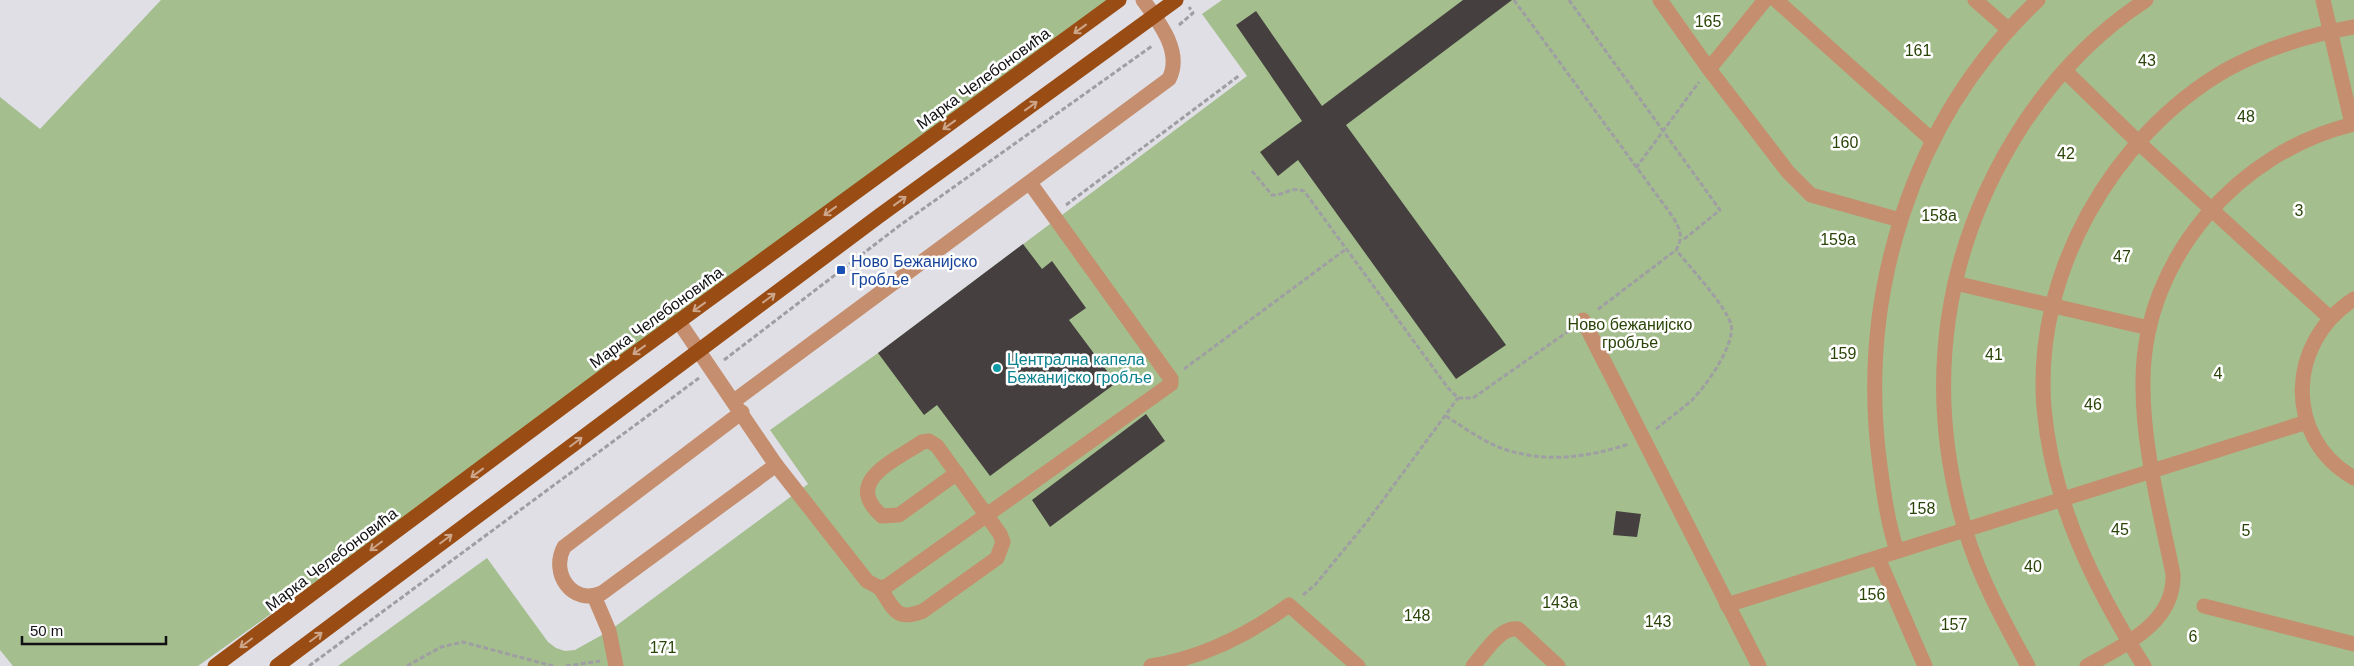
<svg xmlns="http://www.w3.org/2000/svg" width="2354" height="666" viewBox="0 0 2354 666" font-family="Arial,sans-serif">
<rect width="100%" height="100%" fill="#dfdfe5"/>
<g fill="#a4be8e">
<path d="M161,0H1108L679,322L198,666H13L0,650V97L40,129Z"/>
<path d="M1222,0H2354V666H338L487,558L548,642L556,648L565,651L575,650L609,631L808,484L770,430L878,353L1247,76L1202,14Z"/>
</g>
<g fill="#45403f">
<path d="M1463,0H1512L1346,125L1506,345L1456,379L1298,160L1278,176L1260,152L1302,121L1236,25L1256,11L1322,106Z"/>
<path d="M1023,244L1042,269L1052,261L1086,308L1069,320L1116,383L990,476L937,405L924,415L878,353Z"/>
<path d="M1146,414L1165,441L1050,527L1032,500Z"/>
<path d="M1616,511L1641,514L1637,537L1613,535Z"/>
</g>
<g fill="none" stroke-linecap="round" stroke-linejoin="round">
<g stroke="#9e9ea3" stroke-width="3" stroke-dasharray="5 2.5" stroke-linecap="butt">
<path d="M1514,0L1673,217C1680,230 1684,236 1676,250L1597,310"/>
<path d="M1569,0L1720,210L1683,240"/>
<path d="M1179,25L1193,13L1189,7"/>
<path d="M1636,168L1699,82"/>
<path d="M1252,171L1272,195C1285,196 1289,186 1304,191L1448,388L1458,398H1473L1570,330"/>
<path d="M1066,205L1240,75"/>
<path d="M724,360L899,226L1152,46"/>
<path d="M1184,369L1346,249"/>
<path d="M1446,416C1465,428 1486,444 1507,450C1548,463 1589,457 1629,444"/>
<path d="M1656,429C1668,419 1681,410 1692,400C1706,386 1736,344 1731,324C1725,305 1690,267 1676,250"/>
<path d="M1303,595L1315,585L1366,523L1458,398"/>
<path d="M309,666L699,378"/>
<path d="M407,666L441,647L463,642L553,666"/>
<path d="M566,666L600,661"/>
</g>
<g stroke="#c58e6f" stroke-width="15">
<path d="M1660,0L1709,69"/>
<path d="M1765,0L1709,69L1788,172L1811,195L1900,220"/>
<path d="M1776,0L1932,140"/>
<path d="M1975,0L2009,30"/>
<path d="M2323,0L2352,124"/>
<path d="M2065,71L2139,143L2330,318"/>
<path d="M1955,283L2149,328"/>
<path d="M2354,299C2287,342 2283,437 2354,478"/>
<path d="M1583,320L1759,666"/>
<path d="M679,322L776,465L602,593C572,606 550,573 564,547L742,412"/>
<path d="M734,401L1169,79C1183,52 1159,22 1143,0"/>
<path d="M776,465L867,581L880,588L887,586L1171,384V379L1030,183"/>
<path d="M1897,551C1888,524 1884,495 1880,466C1857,296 1911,119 2038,0"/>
<path d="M1878,558L1925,666"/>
<path d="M880,588C894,609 896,622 923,611L997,558L1003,542L1000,534L937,446L929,441L922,442C895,461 842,481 882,516L899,515L957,473"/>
<path d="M594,596L609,631L616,666"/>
<path d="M1727,605L2307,422"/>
<path d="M2204,606L2354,644"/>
<path d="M1151,666C1202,658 1248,635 1289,605L1358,666"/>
<path d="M1473,666C1484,654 1500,626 1518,629L1558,666"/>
<path d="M2028,666C2004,622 1979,577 1965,529C1923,387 1943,247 2024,123C2056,75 2097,32 2146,0"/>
<path d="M2087,666C2123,645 2175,624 2173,574C2160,510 2142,445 2143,380C2144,258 2239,151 2354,124"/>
<path d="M2144,666C2094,587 2052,502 2044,408C2033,275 2112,136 2226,70C2266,48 2309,35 2354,27"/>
</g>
<g stroke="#9a4c15" stroke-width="15">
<path d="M215,666L619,365L1119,0"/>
<path d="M277,666L879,216L1176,0"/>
</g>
</g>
<defs><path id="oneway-shaft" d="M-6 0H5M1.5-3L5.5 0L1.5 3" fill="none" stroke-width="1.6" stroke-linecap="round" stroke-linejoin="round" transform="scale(1.25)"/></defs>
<g stroke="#cca68a">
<use href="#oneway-shaft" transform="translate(1080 29) rotate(144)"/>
<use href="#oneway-shaft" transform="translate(1031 106) rotate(-36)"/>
<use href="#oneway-shaft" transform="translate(949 125) rotate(144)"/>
<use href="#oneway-shaft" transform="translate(900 201) rotate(-36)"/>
<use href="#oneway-shaft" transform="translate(830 211) rotate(144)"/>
<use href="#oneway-shaft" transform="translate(769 298) rotate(-37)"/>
<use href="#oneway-shaft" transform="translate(699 307) rotate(144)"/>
<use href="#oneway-shaft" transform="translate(639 350) rotate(144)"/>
<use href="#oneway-shaft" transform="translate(576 442) rotate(-37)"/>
<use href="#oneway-shaft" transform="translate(477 473) rotate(144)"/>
<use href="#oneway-shaft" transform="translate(446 539) rotate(-37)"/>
<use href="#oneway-shaft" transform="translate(376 546) rotate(143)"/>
<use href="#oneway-shaft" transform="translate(316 637) rotate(-37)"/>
<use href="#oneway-shaft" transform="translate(246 643) rotate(143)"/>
</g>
<rect fill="#1a4fb4" stroke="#fff" stroke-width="2" x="836" y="265" width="10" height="10" rx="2.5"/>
<circle fill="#0f9aa8" stroke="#fff" stroke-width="2" cx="997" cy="368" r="5"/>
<g text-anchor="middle" stroke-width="5" stroke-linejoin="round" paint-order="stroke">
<g font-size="16" fill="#2a4408" stroke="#fff">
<text x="1708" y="27">165</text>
<text x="1918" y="56">161</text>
<text x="2147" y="66">43</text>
<text x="2246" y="122">48</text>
<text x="1845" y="148">160</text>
<text x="2066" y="159">42</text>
<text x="2299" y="216">3</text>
<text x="1939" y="221">158a</text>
<text x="1838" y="245">159a</text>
<text x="2122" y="262">47</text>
<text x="1630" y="330">Ново бежанијско<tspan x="1630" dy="18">гробље</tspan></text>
<text x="1843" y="359">159</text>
<text x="1994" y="360">41</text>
<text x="2218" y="379">4</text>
<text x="2093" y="410">46</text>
<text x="1922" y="514">158</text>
<text x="2120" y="535">45</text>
<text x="2246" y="536">5</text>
<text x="2033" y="572">40</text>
<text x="1872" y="600">156</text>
<text x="1560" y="608">143a</text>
<text x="1417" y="621">148</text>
<text x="1658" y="627">143</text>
<text x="1954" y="630">157</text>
<text x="2193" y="642">6</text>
<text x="663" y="653">171</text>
</g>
<g font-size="16" fill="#111113" stroke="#fff">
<text transform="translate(983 78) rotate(-36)" y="6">Марка Челебоновића</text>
<text transform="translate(656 317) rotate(-36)" y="6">Марка Челебоновића</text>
<text transform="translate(331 559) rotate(-37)" y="6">Марка Челебоновића</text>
</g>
<g font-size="16" fill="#164399" stroke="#fff" text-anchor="start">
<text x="851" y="267">Ново Бежанијско<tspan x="851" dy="18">Гробље</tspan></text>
</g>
<g font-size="16" fill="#0d838f" stroke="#fff" text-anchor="start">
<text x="1007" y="365">Централна капела<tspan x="1007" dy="18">Бежанијско гробље</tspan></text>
</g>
</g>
<path d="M22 636v8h144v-8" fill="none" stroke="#111113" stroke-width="2.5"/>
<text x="30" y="636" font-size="15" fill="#111113" stroke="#ffffff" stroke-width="4" paint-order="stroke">50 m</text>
</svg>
